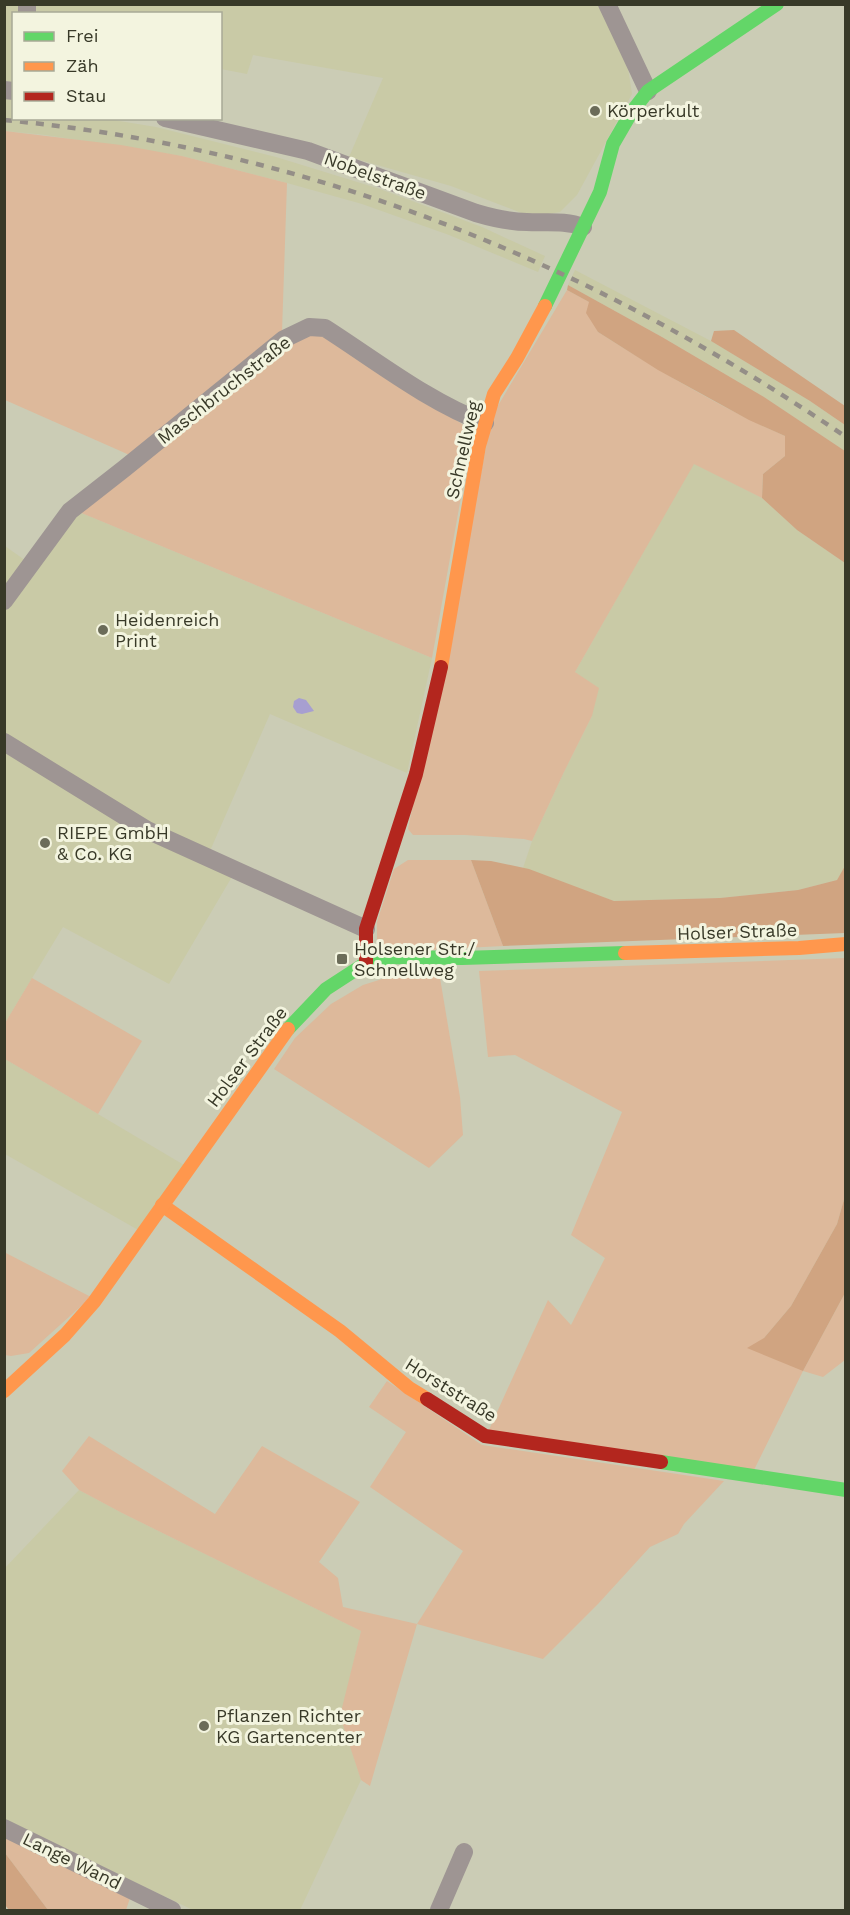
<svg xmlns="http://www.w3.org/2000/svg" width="850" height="1915" viewBox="0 0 850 1915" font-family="'Work Sans',sans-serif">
<rect width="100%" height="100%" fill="#cbccb5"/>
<g fill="#c9caa6">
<path d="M5,5H601L628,68L632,94L577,195L560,212L532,217L451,186L349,157L383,78L253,55L247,74L221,69L220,14H14V118L107,119L156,127L276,157L380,189L482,227L545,256L538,272L449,235L362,204L287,183L182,156L45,135L5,131Z"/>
<path d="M575,270L711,341L810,401L845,425V451L764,397L662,337L568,285Z"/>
<path d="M694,463L762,498L797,530L845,563L846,866L837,880L798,890L720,898L614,901L523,868L532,841L564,772L592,716L575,672Z"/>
<path d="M79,512L432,658L407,773L270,714L206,860L233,875L169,984L63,927L5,1023V546L36,568Z"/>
<path d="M5,1059L184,1165L140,1231L5,1154Z"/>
<path d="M79,1490L122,1513L361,1631L341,1716L361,1780L300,1910H193L5,1820L4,1569Z"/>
</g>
<g fill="#ddb99b">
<path d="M5,131L121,145L182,156L287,183L282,332L134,457L5,400Z"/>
<path d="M567,290L589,302L598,332C658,370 719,407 785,436V456L763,474L762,498L694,464L575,672L599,688L592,716L564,772L532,841L524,839L465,835H413L408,829L493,414Z"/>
<path d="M312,333L330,339L462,424L472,436L432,658L79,512L289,343Z"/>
<path d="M408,860H471L503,946L385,952L377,943V922L394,869Z"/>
<path d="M845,958V1196L837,1224L791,1306L764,1338L803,1371L845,1293V1360L823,1377L803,1371L753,1472L488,1432L548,1300L571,1325L605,1258L571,1235L622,1112L515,1055L488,1057L479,971Z"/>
<path d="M439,972L460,1097L463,1135L429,1168L274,1069L295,1038L331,1004L363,985L398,974Z"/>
<path d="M32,978L142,1041L98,1114L5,1059V1023Z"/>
<path d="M4,1252L91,1297L29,1353L11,1356L5,1355Z"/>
<path d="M387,1381L482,1445L724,1481L684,1524L678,1534L650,1547L598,1604L543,1659L417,1624L370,1786L361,1780L340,1716L361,1631L122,1513L79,1490L62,1471L89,1436L215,1514L262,1446L360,1502L319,1562L338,1578L343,1607L417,1624L463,1551L370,1487L406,1432L369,1407Z"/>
<path d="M5,1836L131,1895L126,1910H48L5,1853Z"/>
</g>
<g fill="#d0a481">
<path d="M568,285L662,337L764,397L845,451V563L797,530L762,498L763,474L785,456V436L749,420L658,370L598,332L586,313L589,302L567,290Z"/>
<path d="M734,330L845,406V425L810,401L711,341L714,331Z"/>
<path d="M471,860L491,861L529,869L614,901L720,898L798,890L837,880L845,866V933L503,946Z"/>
<path d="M845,1196V1293L803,1371L747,1348L764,1338L791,1306L837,1224Z"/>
<path d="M4,1853H5L48,1910H9L5,1905Z"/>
</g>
<path fill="#a79fd1" d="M299,698L306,700L314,711L302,714L297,713L293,707L294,701Z"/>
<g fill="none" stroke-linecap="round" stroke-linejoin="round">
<g stroke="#9e9593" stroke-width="18">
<path d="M27,4V14"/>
<path d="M607,4L648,91"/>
<path d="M4,90L14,91"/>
<path d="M165,118L308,151L476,213C493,218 510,222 527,222C547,223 565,220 583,227"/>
<path d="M4,601L70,511L125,468L284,339L309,327L325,328C375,360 430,403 485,423"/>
<path d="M4,742L147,830L366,929"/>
<path d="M4,1828L172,1910"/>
<path d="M439,1910L464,1852"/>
</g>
<g stroke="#63d668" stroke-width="14">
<path d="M545,306L600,192L613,144L631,113L648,91L777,4"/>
<path d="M288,1029L326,989L366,963L397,957L462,958L625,953"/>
<path d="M661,1462L846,1490"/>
</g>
<g stroke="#ff974d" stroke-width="14">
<path d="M441,667L479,446L494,394L517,358L545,306"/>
<path d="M625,953L799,948L846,944"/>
<path d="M162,1205L340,1331L409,1388L427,1399"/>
<path d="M4,1391L65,1335L94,1302L288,1029"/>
</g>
<g stroke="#b3261e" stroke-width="14">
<path d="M366,963V929L416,774L441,667"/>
<path d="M427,1399L485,1436L661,1462"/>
</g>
<path stroke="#948e87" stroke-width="4.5" stroke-dasharray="8 8" stroke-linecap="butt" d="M4,120C312,149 591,263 846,437"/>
</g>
<g fill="#6b6c59" stroke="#f3f4df" stroke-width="2">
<circle cx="595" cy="111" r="6"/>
<circle cx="103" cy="630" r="6"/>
<circle cx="45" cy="843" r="6"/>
<rect x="336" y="953" width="12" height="12" rx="3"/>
<circle cx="204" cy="1726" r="6"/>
</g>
<g text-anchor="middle" stroke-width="6" stroke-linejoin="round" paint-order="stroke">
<g font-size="18" fill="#383928" stroke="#f3f4df" text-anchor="start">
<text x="607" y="117">Körperkult</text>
<text x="115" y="626">Heidenreich<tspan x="115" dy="21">Print</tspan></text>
<text x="57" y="839">RIEPE GmbH<tspan x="57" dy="21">&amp; Co. KG</tspan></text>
<text x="354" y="955">Holsener Str./<tspan x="354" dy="21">Schnellweg</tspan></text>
<text x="216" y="1722">Pflanzen Richter<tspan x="216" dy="21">KG Gartencenter</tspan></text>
</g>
<g font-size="18" fill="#383928" stroke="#f3f4df">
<text transform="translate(375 176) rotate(20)" y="6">Nobelstraße</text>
<text transform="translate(224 390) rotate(-38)" y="6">Maschbruchstraße</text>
<text transform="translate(463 450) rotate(-77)" y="6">Schnellweg</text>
<text transform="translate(737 932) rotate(-2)" y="6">Holser Straße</text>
<text transform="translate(247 1057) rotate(-53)" y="6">Holser Straße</text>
<text transform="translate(451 1390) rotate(32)" y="6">Horststraße</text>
<text transform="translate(72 1861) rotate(26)" y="6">Lange Wand</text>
</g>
</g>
<rect width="850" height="1915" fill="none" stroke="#383928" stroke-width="12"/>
<rect x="12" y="12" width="210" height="108" fill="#f3f4df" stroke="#a8a996" stroke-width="1.5"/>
<rect x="24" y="32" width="30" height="9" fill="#63d668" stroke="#a8a996" stroke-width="1.5"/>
<text x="66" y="42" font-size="18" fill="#383928">Frei</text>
<rect x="24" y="62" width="30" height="9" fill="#ff974d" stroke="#a8a996" stroke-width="1.5"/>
<text x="66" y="72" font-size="18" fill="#383928">Zäh</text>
<rect x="24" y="92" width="30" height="9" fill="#b3261e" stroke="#a8a996" stroke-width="1.5"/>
<text x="66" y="102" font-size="18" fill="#383928">Stau</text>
</svg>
